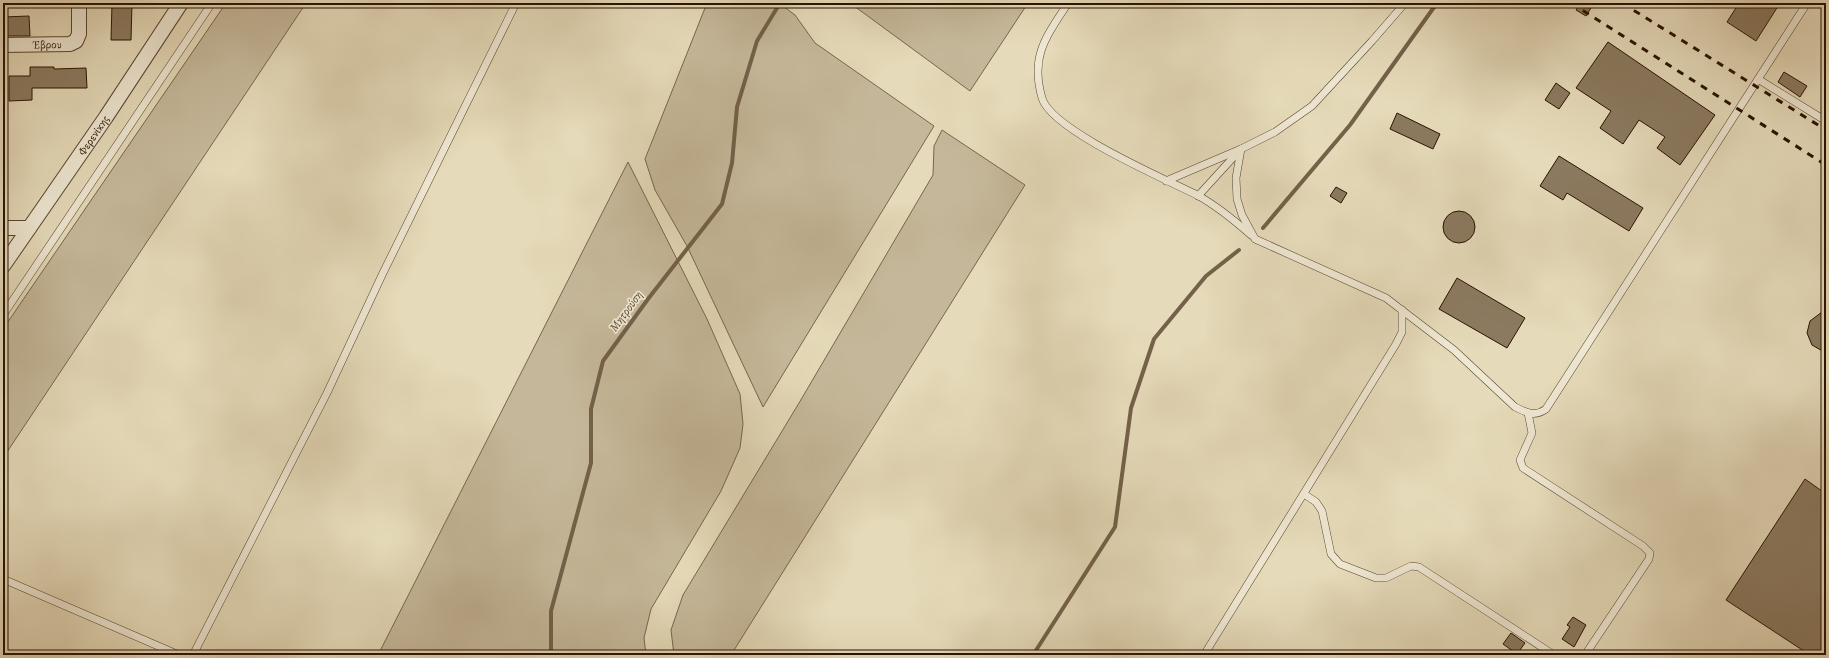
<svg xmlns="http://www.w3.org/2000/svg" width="1829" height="658" viewBox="0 0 1829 658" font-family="Alegreya,serif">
<rect width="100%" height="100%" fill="#e5dab9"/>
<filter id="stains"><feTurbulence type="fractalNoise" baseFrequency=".005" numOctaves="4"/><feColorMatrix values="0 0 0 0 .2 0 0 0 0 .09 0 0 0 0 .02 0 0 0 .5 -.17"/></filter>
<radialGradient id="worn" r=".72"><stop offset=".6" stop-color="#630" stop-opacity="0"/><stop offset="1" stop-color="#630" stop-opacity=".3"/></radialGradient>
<g fill="#c5b89a" stroke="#77654d">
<path d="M226,3H306L3,458V329Z"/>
<path d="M707,3H779L795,15L815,43L934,126L763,407L687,246L655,190L645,159Z"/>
<path d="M850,3H1028L970,91Z"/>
<path d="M942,130L1025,185L731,655H674L671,630L683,595L799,403L933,175L934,146Z"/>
<path d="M628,162L707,319L740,394L743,424L740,448L721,491L651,609L644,638L646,655H378Z"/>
</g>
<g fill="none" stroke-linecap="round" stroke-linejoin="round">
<g stroke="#736149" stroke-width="4">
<path d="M1263,228L1350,125L1437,3"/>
<path d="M551,655V611L591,463V409L603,361L648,299L722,204L732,163L737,107L757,41L780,3"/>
<path d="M1033,655L1115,527L1131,408L1154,339L1206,276L1239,250"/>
</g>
</g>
<g fill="#8b7a60" stroke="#291200">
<path d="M112,3H132L131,40H111Z"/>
<path d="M1580,3H1594L1586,16L1576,10Z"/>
<path d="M1739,3H1780L1756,41L1727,22Z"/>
<path d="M29,16L30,36H3V17Z"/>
<path d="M1608,42L1715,115L1680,165L1657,148L1665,137L1639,120L1623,144L1600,128L1611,111L1576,88Z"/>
<path d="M30,67H54V69L86,68L87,88H32V100L9,101V76H30Z"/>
<path d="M1784,72L1807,86L1800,97L1778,82Z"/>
<path d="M1556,83L1570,93L1559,109L1545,100Z"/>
<path d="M1397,113L1440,134L1433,149L1390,129Z"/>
<path d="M1559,156L1643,208L1629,231L1567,193L1563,200L1540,186Z"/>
<path d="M1336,187L1347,193L1341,203L1330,196Z"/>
<circle cx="1459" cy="227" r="16"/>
<path d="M1457,278L1525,318L1507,348L1439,309Z"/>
<path d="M1826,309V353L1812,345L1807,333L1810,321Z"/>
<path d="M1805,479L1826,494V655H1810L1726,600Z"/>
<path d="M1573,617L1586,625L1574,647L1562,639L1570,627L1567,625Z"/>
<path d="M1511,633L1525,643L1517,654L1503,644Z"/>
</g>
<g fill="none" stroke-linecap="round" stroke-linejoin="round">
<defs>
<g id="lane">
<path d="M1068,3C1046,37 1030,56 1042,98C1051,130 1165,179 1197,195C1217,206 1234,220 1251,235"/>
<path d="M1405,3L1372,41L1312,106L1275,132L1241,149L1236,178L1237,199L1242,215L1255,239L1386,298L1454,350L1515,407C1527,413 1535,417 1546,409L1807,3"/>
<path d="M1758,79L1826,121"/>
<path d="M1166,181L1241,149"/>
<path d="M1198,196L1240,150"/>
<path d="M3,315L212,3"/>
<path d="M1528,413L1532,433L1520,460L1523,468L1643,546L1650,553L1649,559L1585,655"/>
<path d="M1304,494L1316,502L1322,511L1331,554L1340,564L1376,578H1386L1411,566L1419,567L1554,655"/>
<path d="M3,579L179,655"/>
<path d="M193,655L327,393L382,275L516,3"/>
<path d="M1204,655L1396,344L1402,332V310"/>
</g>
<g id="street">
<path id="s1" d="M3,45L70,44L76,41L79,34V3"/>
<path d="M3,228H29"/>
<path id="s2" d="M3,266L106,117L181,3"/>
</g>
</defs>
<use href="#lane" stroke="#58442e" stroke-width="8"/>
<use href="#street" stroke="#58442e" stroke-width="16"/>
<use href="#lane" stroke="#eee7d2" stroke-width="7"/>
<use href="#street" stroke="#eee7d2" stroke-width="14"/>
<g stroke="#291200" stroke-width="3" stroke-dasharray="7 7" stroke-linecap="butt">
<path d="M1571,3L1826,165"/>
<path d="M1622,3L1826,130"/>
</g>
</g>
<g text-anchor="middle" stroke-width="3.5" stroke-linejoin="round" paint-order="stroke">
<g font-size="11" fill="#291200" stroke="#eee7d2">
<text dy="4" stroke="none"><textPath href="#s1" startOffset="44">Έβρου</textPath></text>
<text dy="4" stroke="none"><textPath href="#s2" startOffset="159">Φερενίκης</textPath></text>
</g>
<g font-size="12" font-style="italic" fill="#5b4731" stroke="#eee7d2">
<text transform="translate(626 311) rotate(-54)" y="4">Μητρούση</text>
</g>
</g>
<rect width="1829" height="658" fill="none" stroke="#e5dab9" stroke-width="16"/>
<rect x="4" y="4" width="1821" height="650" fill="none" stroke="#291200" stroke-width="2"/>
<rect x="8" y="8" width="1813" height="642" fill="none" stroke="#291200"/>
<rect width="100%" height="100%" filter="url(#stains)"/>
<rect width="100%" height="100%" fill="url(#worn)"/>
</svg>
